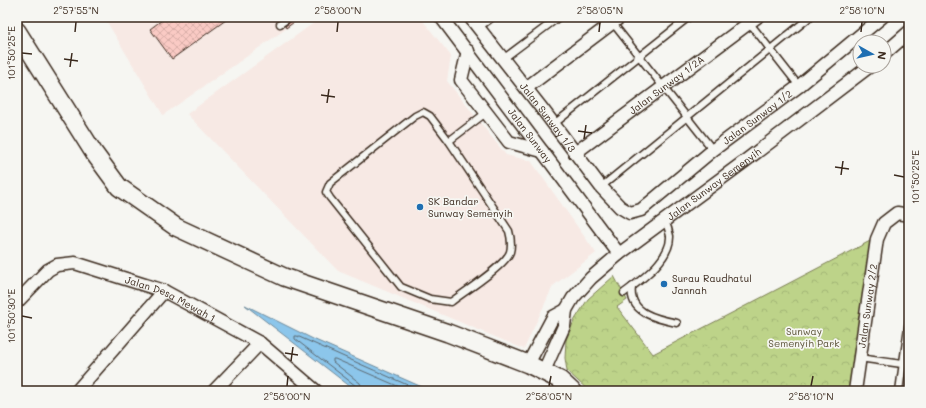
<svg xmlns="http://www.w3.org/2000/svg" width="926" height="408" viewBox="0 0 926 408" font-family="Mali,sans-serif">
<defs>
<pattern id="park-crowns" width="20" height="18" patternUnits="userSpaceOnUse"><rect width="20" height="18" fill="#bdd389"/><path d="M2 6a3 3 0 1 1 6 0M12 15a3 3 0 1 1 6 0" fill="none" stroke="#a3b576"/></pattern>
<pattern id="building-cross-hatch" width="8" height="8" patternUnits="userSpaceOnUse"><rect width="8" height="8" fill="#facac4"/><path d="M0 0l8 8M0 8l8-8" fill="none" stroke="#d7aea8"/></pattern>
</defs>
<rect width="100%" height="100%" fill="#f6f6f2"/>
<filter id="ink" filterUnits="userSpaceOnUse"><feTurbulence type="fractalNoise" baseFrequency=".025" numOctaves="2"/><feDisplacementMap in="SourceGraphic" scale="8" xChannelSelector="R" yChannelSelector="G"/><feConvolveMatrix kernelMatrix="1 2 1 2 8 2 1 2 1" color-interpolation-filters="sRGB"/></filter>
<g filter="url(#ink)">
<g fill="#f7e9e4">
<path d="M104,17H303L163,115Z"/>
<path d="M322,17H420L451,56L447,81L506,155L531,161L596,253L553,286L524,349L338,271L187,114Z"/>
</g>
<path fill="url(#park-crowns)" stroke="#7c7e54" d="M872,240L851,391H589L567,371L565,358L566,340L574,321L588,299L614,276L627,300L617,307L653,354Z"/>
<path fill="#8cc6eb" stroke="#6c8899" d="M245,305L313,339L431,391H356Z"/>
<g fill="none" stroke-linecap="round" stroke-linejoin="round">
<g stroke="#5b6870" stroke-width="1">
<path d="M358,391L356,386L295,339V336H297L421,391"/>
<path d="M363,391L360,383L333,362V359H335L409,391"/>
</g>
</g>
<g fill="url(#building-cross-hatch)" stroke="#3b2a1e">
<path d="M166,17H230L172,59L150,29Z"/>
<path d="M294,17H301L286,28L285,26L293,20Z"/>
</g>
<g fill="none" stroke-linecap="round" stroke-linejoin="round">
<defs>
<g id="lane">
<path d="M608,17L713,150"/>
<path d="M745,17L799,86"/>
<path d="M280,24L290,17"/>
<path d="M503,59L559,17"/>
<path d="M423,112L430,116L449,141L509,231C511,238 512,244 510,252C505,266 464,292 451,302L430,299L401,287L330,198L326,192L330,183L415,116Z"/>
<path d="M554,124L689,17"/>
<path d="M449,141L487,112"/>
<path d="M601,187L810,17"/>
<path d="M632,287C628,313 657,319 677,323"/>
<path d="M624,293C641,280 671,259 670,236C669,231 667,225 665,221"/>
<path d="M859,358L909,365"/>
<path d="M899,391L909,320"/>
</g>
<g id="street">
<path id="s1" d="M441,17L542,151L619,254"/>
<path id="s2" d="M470,17L543,110L601,187L620,207L630,213L641,210L713,150L799,86L882,17"/>
<path d="M477,25L488,17"/>
<path d="M468,51L461,80L509,142L542,151"/>
<path d="M884,54L909,32"/>
<path d="M526,88L620,17"/>
<path id="s3" d="M575,153L757,17"/>
<path id="s4" d="M17,302L48,270L57,265L75,263L164,291L260,343L316,391"/>
<path d="M528,364L553,317L566,310"/>
<path id="s5" d="M544,371L564,326L566,310L573,298L591,278L619,254L745,161L870,66"/>
<path d="M77,391L164,291"/>
<path d="M214,391L260,343"/>
<path id="s6" d="M855,391L877,239L884,223L897,213L909,215"/>
</g>
<path id="secondary" d="M17,31L94,153L119,187L176,227L284,277L448,333L528,364L560,380L572,391"/>
</defs>
<use href="#lane" stroke="#3b2a1e" stroke-width="9"/>
<use href="#street" stroke="#3b2a1e" stroke-width="15"/>
<use href="#secondary" stroke="#3b2a1e" stroke-width="20"/>
<use href="#lane" stroke="#f6f6f2" stroke-width="6"/>
<use href="#street" stroke="#f6f6f2" stroke-width="12"/>
<use href="#secondary" stroke="#f6f6f2" stroke-width="17"/>
</g>
</g>
<path fill="none" stroke="#3b2a1e" stroke-width="1.5" d="M75,32L76,22M337,32L338,22M599,32L600,22M861,32L862,22M22,53L32,54M64,59L78,61M70,67L72,53M321,95L335,97M327,103L329,89M578,131L592,133M584,139L586,125M835,167L849,169M841,175L843,161M894,175L904,177M22,316L32,318M285,353L298,355M291,361L293,347M287,386L288,376M549,386L551,376M811,386L813,376"/>
<g fill="#1f6fb2" stroke="#f6f6f2" stroke-width="1.5">
<circle cx="420" cy="207" r="4"/>
<circle cx="664" cy="284" r="4"/>
</g>
<g text-anchor="middle" stroke-width="3.5" stroke-linejoin="round" paint-order="stroke">
<g font-size="10" fill="#3b2a1e" stroke="#f6f6f2">
<text dy="4" stroke="none"><textPath href="#s3" startOffset="114">Jalan Sunway 1/2A</textPath></text>
<text dy="4" stroke="none"><textPath href="#s2" startOffset="127">Jalan Sunway 1/3</textPath></text>
<text dy="4" stroke="none"><textPath href="#s2" startOffset="414">Jalan Sunway 1/2</textPath></text>
<text dy="4" stroke="none"><textPath href="#s1" startOffset="148">Jalan Sunway</textPath></text>
<text dy="4" stroke="none"><textPath href="#s5" startOffset="261">Jalan Sunway Semenyih</textPath></text>
<text dy="4" stroke="none"><textPath href="#s4" startOffset="175">Jalan Desa Mewah 1</textPath></text>
<text dy="4" stroke="none"><textPath href="#s6" startOffset="86">Jalan Sunway 2/2</textPath></text>
</g>
<g font-size="10" fill="#3b2a1e" stroke="#f6f6f2" text-anchor="start">
<text x="428" y="205">SK Bandar<tspan x="428" dy="12">Sunway Semenyih</tspan></text>
<text x="672" y="282">Surau Raudhatul<tspan x="672" dy="12">Jannah</tspan></text>
</g>
<g font-size="10" fill="#5c5439" stroke="#f6f6f2">
<text x="804" y="335">Sunway<tspan x="804" dy="12">Semenyih Park</tspan></text>
</g>
</g>
<rect width="926" height="408" fill="none" stroke="#f6f6f2" stroke-width="44"/>
<g transform="translate(872 54) rotate(98)"><circle r="19" fill="#f6f6f2" stroke="#aba49d"/>
<path d="M0-3L7 15L0 10L-7 15Z" fill="#1f6fb2"/>
<text y="-6" font-size="11" font-weight="bold" text-anchor="middle" fill="#3b2a1e">N</text>
</g>
<rect x="22" y="22" width="882" height="364" fill="none" stroke="#3b2a1e" stroke-width="1.5"/>
<g font-size="10" text-anchor="middle" fill="#3b2a1e">
<text x="76" y="14">2°57'55"N</text>
<text x="338" y="14">2°58'00"N</text>
<text x="600" y="14">2°58'05"N</text>
<text x="862" y="14">2°58'10"N</text>
<text transform="translate(11 53) rotate(-90)" y="4">101°50'25"E</text>
<text transform="translate(915 177) rotate(-90)" y="4">101°50'25"E</text>
<text transform="translate(11 316) rotate(-90)" y="4">101°50'30"E</text>
<text x="287" y="400">2°58'00"N</text>
<text x="549" y="400">2°58'05"N</text>
<text x="811" y="400">2°58'10"N</text>
</g>
</svg>
